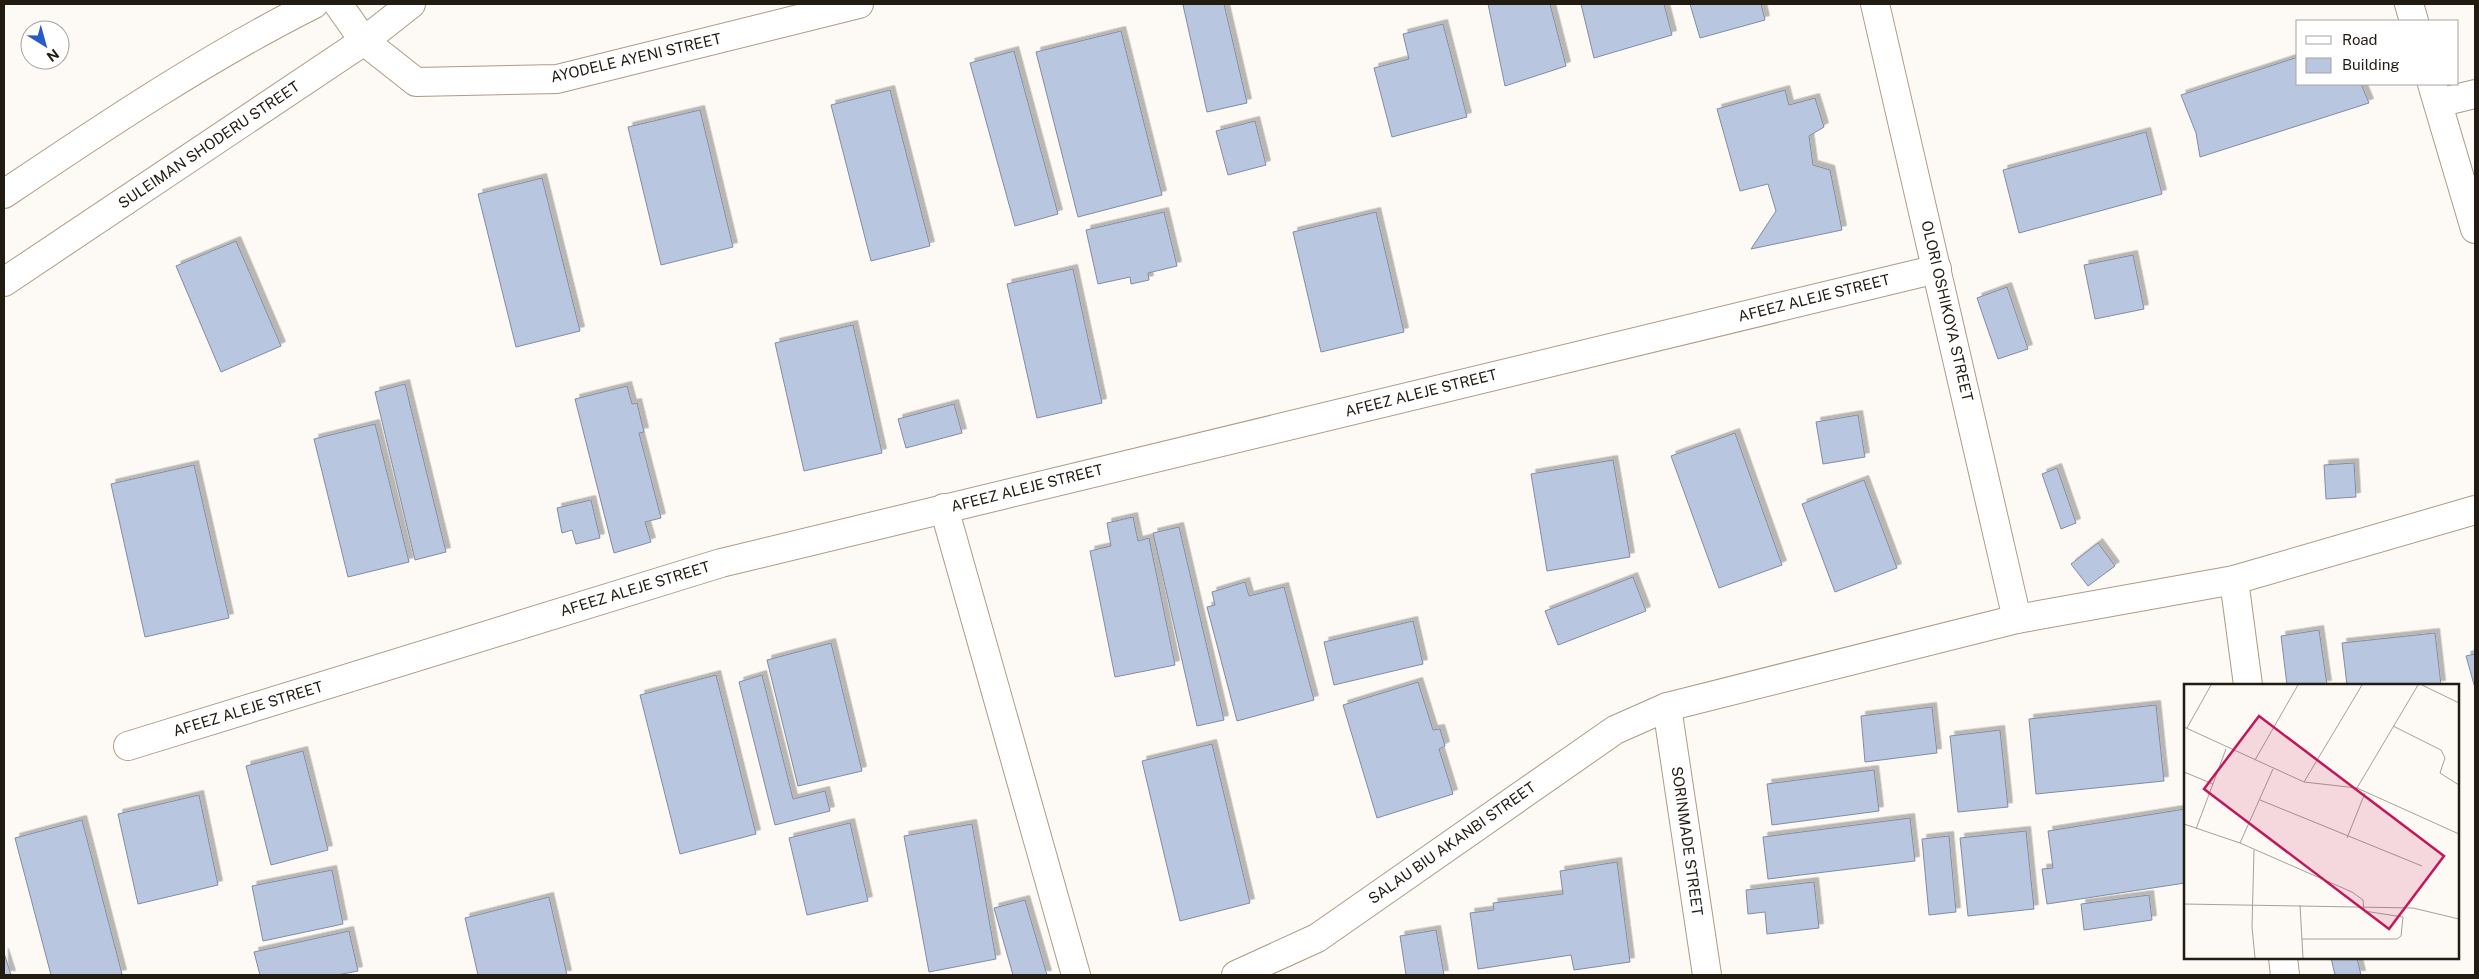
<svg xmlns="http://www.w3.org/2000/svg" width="2479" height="979" viewBox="0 0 2479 979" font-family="'Public Sans',sans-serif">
<defs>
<filter id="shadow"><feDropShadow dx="4.5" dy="-4.5" stdDeviation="0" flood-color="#0004"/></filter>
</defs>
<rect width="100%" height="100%" fill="#fdf9f4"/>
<g fill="#b8c6e0" stroke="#808ca5" filter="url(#shadow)">
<path d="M1186,4H1224L1247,103L1207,112L1183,5Z"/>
<path d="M1488,4H1550L1566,66L1505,86Z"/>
<path d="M1581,4H1664L1672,35L1594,58Z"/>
<path d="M1690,4H1761L1765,20L1700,38Z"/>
<path d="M1443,24L1467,117L1392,137L1374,68L1409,59L1403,34Z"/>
<path d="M1121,31L1162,195L1078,217L1036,52Z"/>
<path d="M1014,51L1058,214L1015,226L970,63Z"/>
<path d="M2298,57V84H2361L2369,103L2200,157L2196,133L2181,95Z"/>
<path d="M890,90L930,246L871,261L831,105Z"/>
<path d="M1785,90L1789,105L1815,98L1824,127L1809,136L1813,165L1830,170L1842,230L1751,249L1776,211L1768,184L1740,191L1717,109Z"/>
<path d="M700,110L733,247L661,265L628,127Z"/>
<path d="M1255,121L1266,165L1228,175L1216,131Z"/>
<path d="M2146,132L2162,194L2019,233L2003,170Z"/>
<path d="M542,178L580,331L516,347L478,194Z"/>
<path d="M1164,212L1177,266L1148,273L1149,280L1131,284L1130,277L1098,284L1086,230Z"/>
<path d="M1376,212L1404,332L1321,352L1293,232Z"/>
<path d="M236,241L281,346L221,372L176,266Z"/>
<path d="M2133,255L2144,309L2095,319L2084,265Z"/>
<path d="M1073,269L1102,403L1037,418L1007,284Z"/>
<path d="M2007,287L2028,349L1998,359L1977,298Z"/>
<path d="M853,325L882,453L804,471L775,343Z"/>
<path d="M405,384L446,552L415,560L375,392Z"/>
<path d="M627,386L632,404L637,403L644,432L639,433L661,518L645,522L651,542L614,553L575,399Z"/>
<path d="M954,404L962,433L906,448L898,419Z"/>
<path d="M1858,415L1865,457L1823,464L1816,422Z"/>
<path d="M375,424L409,562L348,577L314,439Z"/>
<path d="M1735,433L1782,565L1719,588L1671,456Z"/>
<path d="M1613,460L1630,557L1547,571L1531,474Z"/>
<path d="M2354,463L2356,497L2326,499L2324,465Z"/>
<path d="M194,465L229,618L145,637L111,484Z"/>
<path d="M2057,468L2076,523L2061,529L2042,474Z"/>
<path d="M1864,480L1897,568L1835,592L1802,504Z"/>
<path d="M591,500L600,538L576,544L572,530L562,533L557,508Z"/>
<path d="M1133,517L1138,541L1149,538L1175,665L1115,677L1090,551L1111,546L1107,523Z"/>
<path d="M1179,527L1224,720L1197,726L1153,533Z"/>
<path d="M2098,543L2115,566L2088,586L2071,564Z"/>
<path d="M1633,577L1646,611L1558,645L1545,611Z"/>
<path d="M1245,582L1249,596L1284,587L1314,700L1237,721L1207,607L1215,605L1212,592Z"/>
<path d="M1413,621L1423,664L1334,685L1324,642Z"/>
<path d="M2319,630L2327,685H2287L2281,636Z"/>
<path d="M2435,633L2441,685H2347L2342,643Z"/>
<path d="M831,643L862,771L798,786L767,660Z"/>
<path d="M2475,654V688L2466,656Z"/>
<path d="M716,675L756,834L680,854L640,695Z"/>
<path d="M762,675L793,799L825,791L830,811L775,825L739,682Z"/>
<path d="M1418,682L1433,730L1440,729L1445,746L1439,749L1453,794L1377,818L1343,705Z"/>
<path d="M2156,705L2164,781L2036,794L2029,719Z"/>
<path d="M1932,707L1937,753L1865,762L1861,716Z"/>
<path d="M2000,730L2008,807L1958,812L1950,736Z"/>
<path d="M1212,744L1250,903L1180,921L1142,761Z"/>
<path d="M303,751L328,850L271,865L246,766Z"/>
<path d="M1874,770L1879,811L1772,825L1767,784Z"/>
<path d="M199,795L218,885L138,904L118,814Z"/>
<path d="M2185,809V883L2047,904L2042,869L2053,868L2048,831Z"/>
<path d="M1910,818L1915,861L1768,879L1763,837Z"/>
<path d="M82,820L122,974L116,975H51L15,838Z"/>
<path d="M850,823L868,901L807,915L789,838Z"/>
<path d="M972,824L996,959L929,972L904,836Z"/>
<path d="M2026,831L2034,909L1968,916L1960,838Z"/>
<path d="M1949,836L1956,912L1929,915L1922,839Z"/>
<path d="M1617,862L1630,962L1574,970L1571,955L1478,969L1470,913L1494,910L1493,903L1563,894L1560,871Z"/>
<path d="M332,870L343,924L263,941L252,886Z"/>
<path d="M1814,882L1819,928L1767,934L1765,912L1748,914L1746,890Z"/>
<path d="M2149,895L2152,920L2084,930L2081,904Z"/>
<path d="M549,897L567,975H478L465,918Z"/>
<path d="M1025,900L1047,975H1013L994,908Z"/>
<path d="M1436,930L1444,975H1406L1400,936Z"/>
<path d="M349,931L358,971L337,975H260L254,952Z"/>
<path d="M4,953L11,975H4Z"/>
<path d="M2331,958H2357L2361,975H2335Z"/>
</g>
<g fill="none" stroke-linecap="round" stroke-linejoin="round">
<defs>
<g id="street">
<path d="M338,4L364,41L416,82L557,79L859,4"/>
<path d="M1875,4L2017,619"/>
<path d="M2409,4L2414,21"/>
<path d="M2432,84L2475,229"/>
<path d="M2438,103L2475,94"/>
<path d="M4,194C105,126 205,59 314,4"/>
<path d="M4,282L364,41L411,4"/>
<path d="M944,508L1076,975"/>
<path d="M2234,580L2248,685"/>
<path d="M1667,707L1707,975"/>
<path d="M128,746L721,563L1937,269"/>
<path d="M2283,958L2285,975"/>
<path d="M1236,975L1317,938L1615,730L1667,707L2017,619L2234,580L2475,510"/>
</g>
</defs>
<use href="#street" stroke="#ae9b84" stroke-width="30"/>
<use href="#street" stroke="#fff" stroke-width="28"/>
</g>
<g text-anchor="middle" stroke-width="4.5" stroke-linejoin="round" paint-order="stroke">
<g font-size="15" fill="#221b12" stroke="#fff">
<text transform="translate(636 58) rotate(-13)" y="5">AYODELE AYENI STREET</text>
<text transform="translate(209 145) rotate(-34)" y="5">SULEIMAN SHODERU STREET</text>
<text transform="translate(1814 298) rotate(-14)" y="5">AFEEZ ALEJE STREET</text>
<text transform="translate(1947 311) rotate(77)" y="5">OLORI OSHIKOYA STREET</text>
<text transform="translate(1421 393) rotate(-14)" y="5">AFEEZ ALEJE STREET</text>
<text transform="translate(1027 488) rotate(-14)" y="5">AFEEZ ALEJE STREET</text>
<text transform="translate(635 589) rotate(-17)" y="5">AFEEZ ALEJE STREET</text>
<text transform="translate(248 709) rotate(-17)" y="5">AFEEZ ALEJE STREET</text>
<text transform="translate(1687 841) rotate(82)" y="5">SORINMADE STREET</text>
<text transform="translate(1452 843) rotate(-35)" y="5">SALAU BIU AKANBI STREET</text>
</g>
</g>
<g transform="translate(2184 684)">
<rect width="275" height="275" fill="#fdf9f4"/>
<path fill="none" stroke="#a5a09a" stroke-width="1" d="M238,1L275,19M209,42L257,66L261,74L256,89L275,101M0,43L120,98L173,104L275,150M3,44L27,1M71,76L114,1M0,88L29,100M120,98L178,1M173,104L234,1M76,116L238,182M0,140L56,159L168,208L179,216L180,227L219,233L217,252L213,255H118M12,145L42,65M163,154L181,109M56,159L89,85M70,166L68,243L71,274M0,220L229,224L275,235M116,221L119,274"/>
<path fill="#c2185b" fill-opacity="0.15" stroke="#c2185b" stroke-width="2.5" d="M75,32L260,172L205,245L20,105Z"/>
<rect width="275" height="275" fill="none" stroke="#221b12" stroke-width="2.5"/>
</g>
<rect width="2479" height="979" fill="none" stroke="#221b12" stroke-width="10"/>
<rect x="2296" y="20" width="162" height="65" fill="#ffffff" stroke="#a7a4a0"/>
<rect x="2306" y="36" width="25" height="8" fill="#ffffff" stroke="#a7a4a0"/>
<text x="2342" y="45" font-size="15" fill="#221b12">Road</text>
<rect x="2306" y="58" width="25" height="15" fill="#b8c6e0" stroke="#a7a4a0"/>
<text x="2342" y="70" font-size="15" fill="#221b12">Building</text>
<g transform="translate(45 45) rotate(143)"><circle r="24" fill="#ffffff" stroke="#a7a4a0"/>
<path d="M0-4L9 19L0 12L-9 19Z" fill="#285ac8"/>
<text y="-8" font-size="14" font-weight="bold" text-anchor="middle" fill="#221b12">N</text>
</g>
</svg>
